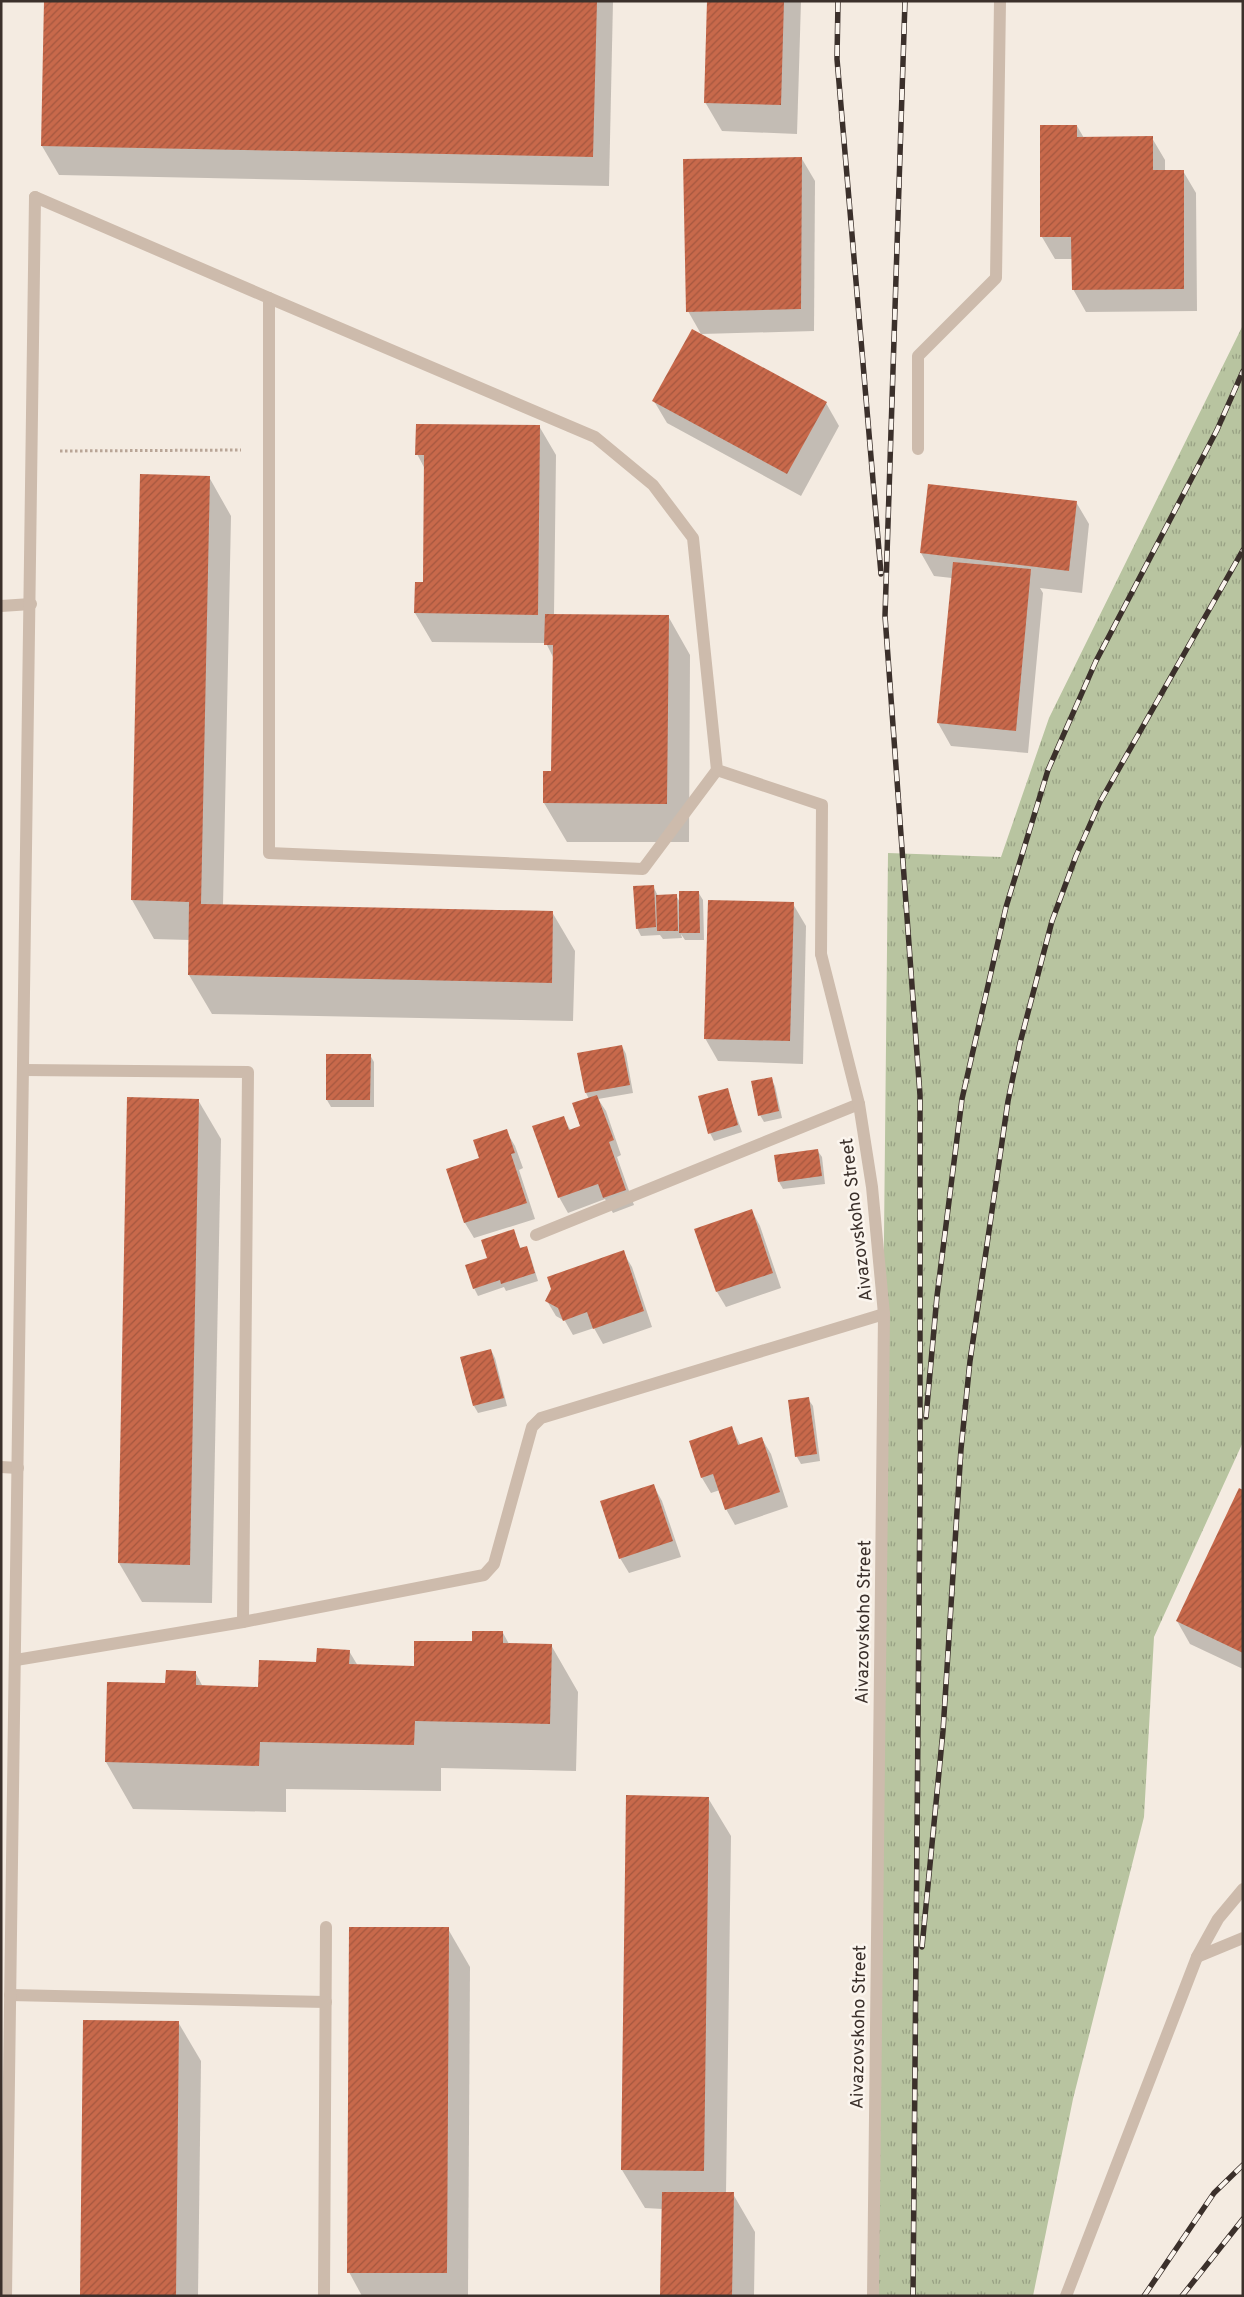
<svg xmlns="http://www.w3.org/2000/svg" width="1244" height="2297" viewBox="0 0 1244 2297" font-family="Overpass,sans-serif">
<defs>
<pattern id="grass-tufts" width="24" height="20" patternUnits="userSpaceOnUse" patternTransform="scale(1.25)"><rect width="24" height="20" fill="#b8c4a0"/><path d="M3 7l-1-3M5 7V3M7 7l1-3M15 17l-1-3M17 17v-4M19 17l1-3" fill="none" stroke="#97a083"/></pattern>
<pattern id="building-hatch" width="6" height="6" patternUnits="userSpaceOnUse" patternTransform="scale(1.25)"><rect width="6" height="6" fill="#c8694b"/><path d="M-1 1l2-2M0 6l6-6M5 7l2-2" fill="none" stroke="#a4573f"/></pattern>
</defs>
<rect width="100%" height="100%" fill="#f4ebe1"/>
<path fill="url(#grass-tufts)" d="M1243,325V1442L1154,1637L1144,1817L1073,2099L1033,2296H873L888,853L1001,857L1049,718Z"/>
<g fill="#0003">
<path d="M45,1H613L609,186L59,175L42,146Z"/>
<path d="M708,1H801L797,134L722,131L705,102Z"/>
<path d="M1077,126L1084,138H1152L1165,160V171H1183L1196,193L1197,311L1086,312L1073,289V259H1055L1042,237Z"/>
<path d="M802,159L815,181L814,331L701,334L688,311Z"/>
<path d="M654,401L826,403L839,426L801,496L667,423Z"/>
<path d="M539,426L556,455L554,615L668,616L690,655L689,842H567L544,803L545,772H553L554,659L546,643L432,642L415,613L424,583L425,469L417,454Z"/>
<path d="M141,476L209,477L231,516L223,906L552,912L575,951L573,1021L212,1014L189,975L190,940L154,939L132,900Z"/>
<path d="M1076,502L1089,524L1082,593L1040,588L1043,593L1028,753L951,746L938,723L952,578L934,576L921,553Z"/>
<path d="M653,886L658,896H676L680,902L698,892L703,900L704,940H685L681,934L682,938L663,939L660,935L641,936L637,928Z"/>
<path d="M793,904L806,926L803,1064L718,1061L705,1038Z"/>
<path d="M622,1046L626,1054L633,1093L598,1099L606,1111L621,1155L617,1157L634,1205L613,1213L605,1199L568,1213L559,1197L563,1117L571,1131L582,1127L589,1099L586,1093L579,1054Z"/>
<path d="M370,1055L374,1062V1107H331L327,1100Z"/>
<path d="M771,1079L775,1086L782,1118L764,1122L760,1115Z"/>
<path d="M727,1089L742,1132L714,1141L710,1133Z"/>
<path d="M198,1100L221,1139L212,1603L142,1602L119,1563Z"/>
<path d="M506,1131L515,1146L523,1168L519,1170L535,1219L474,1238L465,1223L447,1170L481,1159Z"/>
<path d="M817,1150L822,1157L825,1184L783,1189L779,1182L775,1156Z"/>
<path d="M752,1211L760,1226L781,1288L726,1307L717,1292Z"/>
<path d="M513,1231L521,1249L526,1248L530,1255L538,1281L506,1291L504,1287L478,1296L474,1288L489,1259Z"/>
<path d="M623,1252L632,1267L652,1327L603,1344L594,1328L573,1335L565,1321L556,1316L547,1301Z"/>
<path d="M491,1350L495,1358L507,1406L478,1413L474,1406Z"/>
<path d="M808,1399L813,1406L820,1461L801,1464L797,1457L789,1401Z"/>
<path d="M732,1428L741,1446L762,1439L771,1454L788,1507L735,1525L726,1509L720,1490L711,1493L702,1478L690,1442Z"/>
<path d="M653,1485L662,1501L681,1557L629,1573L620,1558Z"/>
<path d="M1243,1491V1669L1190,1644L1177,1621Z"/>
<path d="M503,1633L509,1644L551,1645L578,1692L576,1771L441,1768V1791L286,1789V1812L133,1809L106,1762L166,1685L195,1672L203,1687L259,1688L349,1651L358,1666L415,1667Z"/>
<path d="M708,1798L731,1836L726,2194H733L755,2232L754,2296H661L663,2209L645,2208L622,2170Z"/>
<path d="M448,1929L470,1967L468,2296H362L349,2272Z"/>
<path d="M178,2022L201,2061L198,2296H81Z"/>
</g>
<g fill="url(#building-hatch)">
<path d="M44,1H597L593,157L41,146Z"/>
<path d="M707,1H784L781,105L704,103Z"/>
<path d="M1040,125H1077V137L1153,136V170H1184V289L1072,290L1071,237H1040Z"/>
<path d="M802,157L801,309L686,312L683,159Z"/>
<path d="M692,329L827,402L787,474L652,401Z"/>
<path d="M416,424L540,425L538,615L414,613L415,582H423L424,455H415Z"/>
<path d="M140,474L210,476L201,904L553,911L552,983L188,975L189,902L131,900Z"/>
<path d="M928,484L1077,501L1069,571L920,553Z"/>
<path d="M953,562L1031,569L1016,731L937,723Z"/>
<path d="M545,614L669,615L667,804L543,803V771H551L553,645H544Z"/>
<path d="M654,885L656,927L636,929L633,886Z"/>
<path d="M679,891H699L700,933H679Z"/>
<path d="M677,894L678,931H657L656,895Z"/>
<path d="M708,900L794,902L790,1041L704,1039Z"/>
<path d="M622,1045L630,1085L585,1093L577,1053Z"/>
<path d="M326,1054H371L370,1100H326Z"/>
<path d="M772,1077L779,1111L758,1116L751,1081Z"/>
<path d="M728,1088L738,1125L708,1134L698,1096Z"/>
<path d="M597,1095L614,1140L609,1142L626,1190L603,1198L598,1184L558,1198L532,1126L564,1116L569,1130L580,1126L572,1103Z"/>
<path d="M127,1097L199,1099L190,1565L118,1563Z"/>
<path d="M507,1129L515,1153L511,1154L527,1203L464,1223L446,1169L479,1158L473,1140Z"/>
<path d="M818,1149L822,1176L778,1182L774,1155Z"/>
<path d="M752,1209L773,1273L716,1292L694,1229Z"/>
<path d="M514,1229L520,1248L527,1246L535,1273L501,1284L500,1280L473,1289L465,1265L487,1258L481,1240Z"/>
<path d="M624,1250L644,1311L593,1329L587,1312L563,1321L558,1308L545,1301L551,1289L547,1277Z"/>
<path d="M491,1349L504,1398L473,1406L460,1357Z"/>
<path d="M809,1397L817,1454L795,1457L788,1400Z"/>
<path d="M732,1426L738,1445L762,1437L780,1492L725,1510L713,1474L701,1478L689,1441Z"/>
<path d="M654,1484L673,1541L619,1559L600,1501Z"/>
<path d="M1239,1488L1243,1490V1653L1176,1621Z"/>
<path d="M472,1631H503V1643L552,1644L550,1724L415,1721L414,1745L260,1742L259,1766L105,1762L107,1682L165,1683L166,1670L196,1671V1685L258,1687L259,1660L316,1662L317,1648L350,1650L349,1664L414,1666V1641H472Z"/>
<path d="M626,1795L709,1797L704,2171L621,2170Z"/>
<path d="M349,1927H449L447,2273H347Z"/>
<path d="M83,2020L179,2021L176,2296H80Z"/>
<path d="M662,2192H734L732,2296H660Z"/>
</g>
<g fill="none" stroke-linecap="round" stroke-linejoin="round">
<path stroke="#b9a596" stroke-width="3" stroke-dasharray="2.5 2.5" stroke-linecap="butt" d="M60,451L241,450"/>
<g stroke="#cdbbac" stroke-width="12">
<path d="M35,197L269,298V853L643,869L717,770"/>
<path d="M269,298L595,437L653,485L693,538L717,770L822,805L821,954"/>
<path d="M918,449V356L996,278L1000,1"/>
<path d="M24,1070L248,1072L243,1622"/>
<path d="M536,1235L859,1104"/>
<path d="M1,1467L18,1468"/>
<path d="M16,1660L243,1622L484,1575L494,1564L532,1427L541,1418L884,1314"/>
<path d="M1197,1957L1243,1938"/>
<path d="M10,1995L326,2002"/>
<path d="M324,2296L326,1927"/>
<path d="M1066,2296L1197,1957L1218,1919L1243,1889"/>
</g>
<g stroke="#cdbbac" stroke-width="12">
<path d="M1,606L31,604"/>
<path d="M821,954L859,1104L872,1187L884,1314L873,2296"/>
<path d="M6,2296L35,197"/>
</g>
<defs>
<g id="rail">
<path d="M838,1L837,59L881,574"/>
<path d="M905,1L885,616L920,1095V1494L913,2296"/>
<path d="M926,1417L937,1296L962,1099L1006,907L1048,770L1096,661L1217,430L1243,371"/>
<path d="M922,1947L943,1731L961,1449L970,1361L1008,1101L1020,1043L1052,921L1076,856L1100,802L1243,550"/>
<path d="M1144,2296L1214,2193L1243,2165"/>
<path d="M1182,2296L1243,2219"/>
</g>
</defs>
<use href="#rail" stroke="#3b302b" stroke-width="5.5"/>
<use href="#rail" stroke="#fbf5ee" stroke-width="4" stroke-dasharray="11" stroke-linecap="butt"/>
</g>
<g text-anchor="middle" stroke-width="5" stroke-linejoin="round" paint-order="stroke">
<g font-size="18" fill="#3b302b" stroke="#fbf5ee">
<text transform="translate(856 1220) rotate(-97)" y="6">Aivazovskoho Street</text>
<text transform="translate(863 1622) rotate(-89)" y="6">Aivazovskoho Street</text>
<text transform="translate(858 2027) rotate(-89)" y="6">Aivazovskoho Street</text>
</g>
</g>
<rect width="1244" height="2297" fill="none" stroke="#3b302b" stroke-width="5"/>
</svg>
